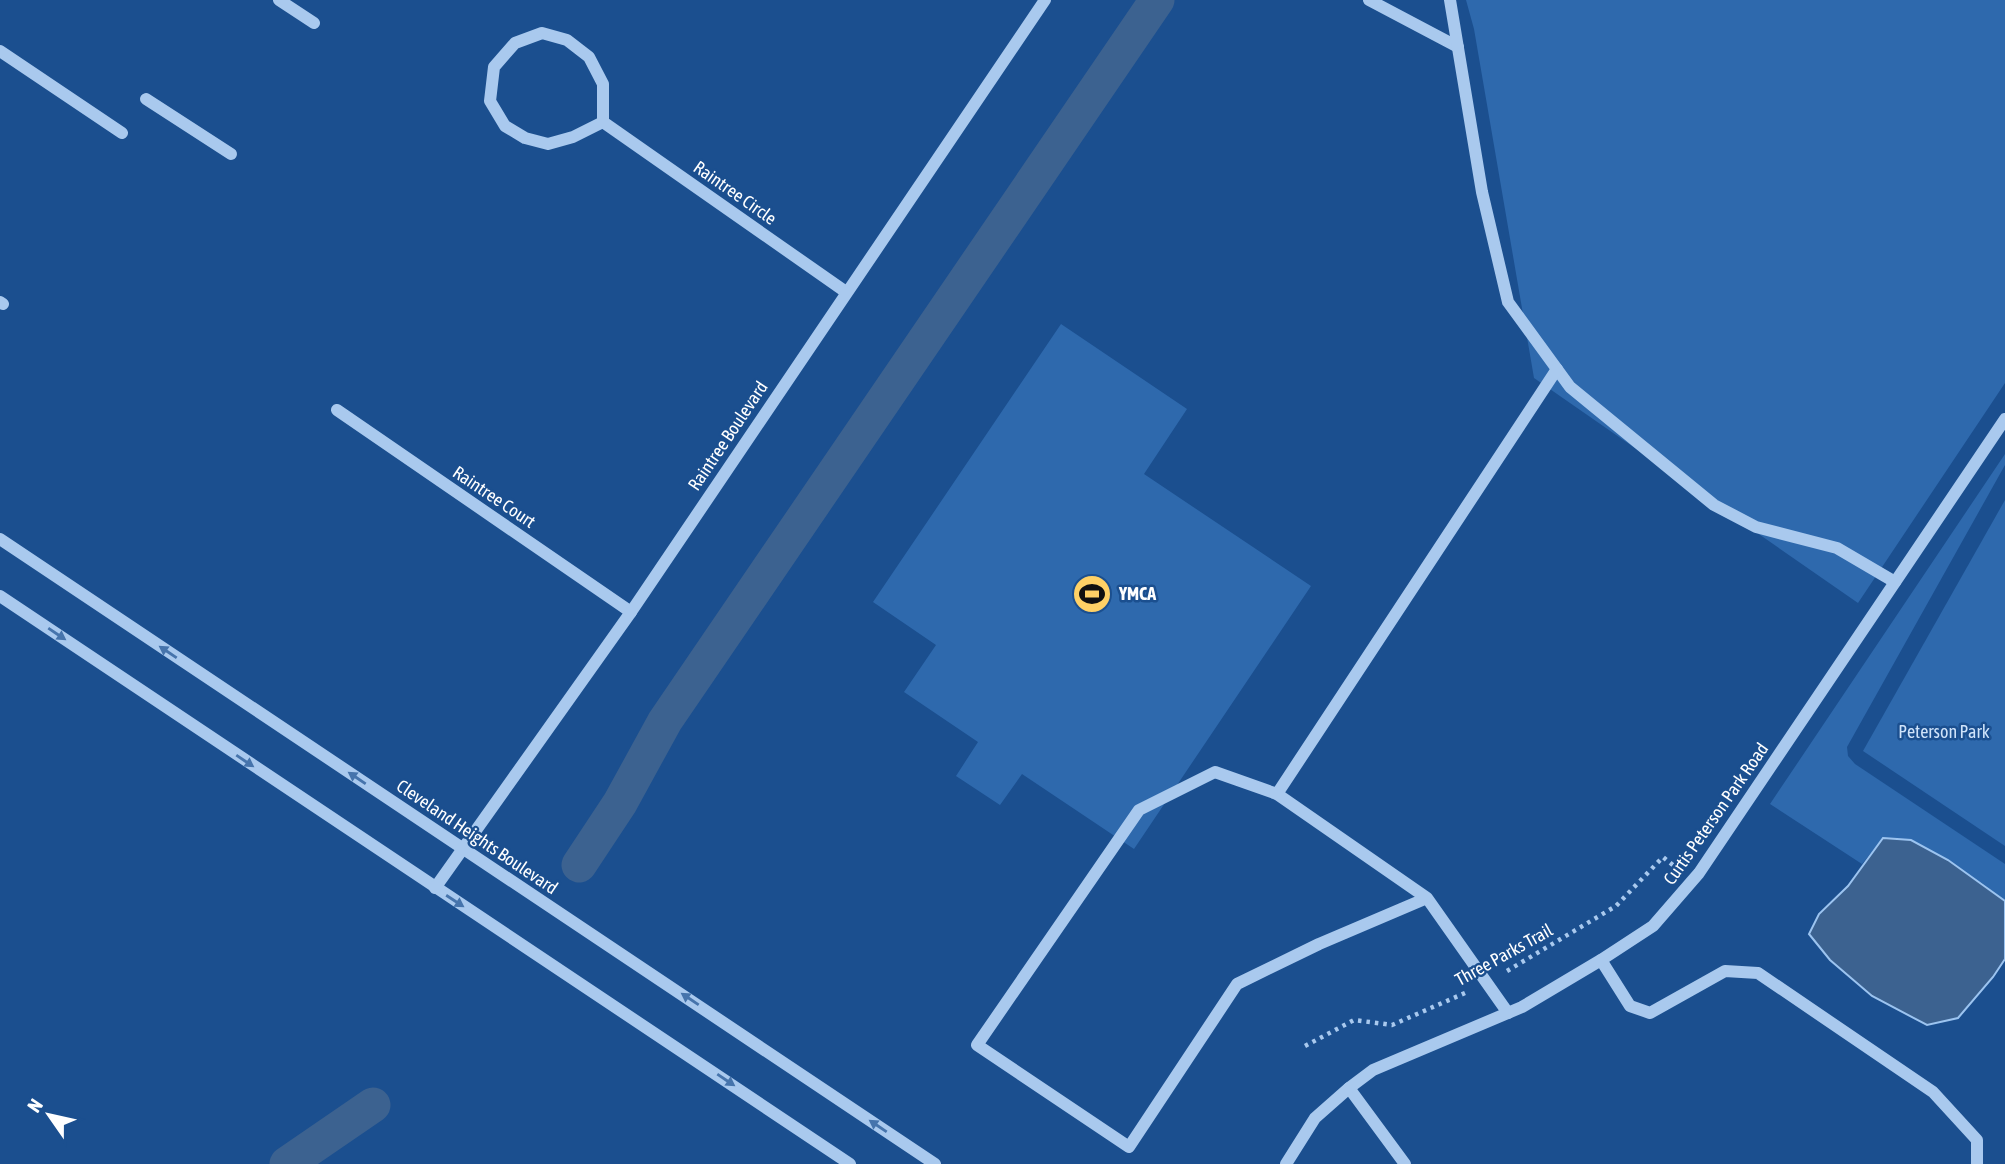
<svg xmlns="http://www.w3.org/2000/svg" width="2005" height="1164" viewBox="0 0 2005 1164" font-family="'Asap Condensed',sans-serif">
<rect width="100%" height="100%" fill="#1b4f8f"/>
<g fill="#2e69ad">
<path d="M1466,0H2005V383L1858,603L1534,378L1474,29Z"/>
<path d="M1061,324L1187,409L1144,474L1311,586L1134,849L1022,774L1000,805L956,776L978,742L904,692L936,645L873,602Z"/>
<path d="M2005,454V465L1847,747L1848,756L1855,764L2005,864V901L1982,883L1883,838L1862,864L1770,804Z"/>
<path d="M2005,500V846L1863,751Z"/>
</g>
<path fill="#3c6290" stroke="#9cc4f0" stroke-width="2" d="M1883,838L1911,840L1948,860L2005,901V959L1993,977L1958,1018L1927,1025L1872,996L1830,960L1809,934L1819,914L1848,886Z"/>
<g fill="none" stroke-linecap="round" stroke-linejoin="round">
<g stroke="#3c6290" stroke-width="35">
<path d="M579,865L620,803L665,721L1157,0"/>
<path d="M287,1164L373,1105"/>
</g>
<g stroke="#a9c9ee" stroke-width="4.5" stroke-dasharray="3.5 5" stroke-linecap="butt">
<path d="M1507,971L1616,906L1663,857L1674,866"/>
<path d="M1305,1046L1354,1020L1392,1025L1465,993"/>
</g>
<g stroke="#a9c9ee" stroke-width="12">
<path d="M279,0L314,23"/>
<path d="M1369,0L1458,47"/>
<path d="M1450,0L1482,192L1508,302L1570,387L1714,505L1756,527L1837,548L1895,582"/>
<path d="M0,51L122,133"/>
<path d="M146,99L231,154"/>
<path d="M603,122L573,137L548,144L525,138L505,126L490,101L494,67L515,43L542,33L567,40L589,57L603,84V122L846,292"/>
<path d="M0,302L3,304"/>
<path d="M337,410L631,612"/>
<path d="M0,539L935,1164"/>
<path d="M0,596L850,1164"/>
<path d="M1277,794L1557,369"/>
<path d="M435,888L631,612L1045,0"/>
<path d="M1427,898L1319,944L1237,984L1129,1147L977,1045L1139,810L1215,772L1277,794L1427,898L1508,1013"/>
<path d="M1601,960L1630,1006L1650,1013L1725,971L1758,973L1933,1092L1977,1140V1164"/>
<path d="M1349,1088L1405,1164"/>
<path d="M1286,1164L1315,1118L1349,1088L1373,1070L1522,1007L1601,960L1653,926L1699,873L2005,419"/>
</g>
</g>
<defs><path id="oneway-solid" d="M-6-.8H1V-3.2L6.5 0L1 3.2V.8H-6Z" transform="scale(1.75)"/></defs>
<g fill="#4674ac">
<use href="#oneway-solid" transform="translate(57 634) rotate(34)"/>
<use href="#oneway-solid" transform="translate(168 652) rotate(-146)"/>
<use href="#oneway-solid" transform="translate(245 761) rotate(34)"/>
<use href="#oneway-solid" transform="translate(357 778) rotate(-146)"/>
<use href="#oneway-solid" transform="translate(455 901) rotate(33)"/>
<use href="#oneway-solid" transform="translate(690 999) rotate(-146)"/>
<use href="#oneway-solid" transform="translate(726 1080) rotate(34)"/>
<use href="#oneway-solid" transform="translate(878 1126) rotate(-146)"/>
</g>
<defs>
<symbol id="stadium-disc" viewBox="-11 -11 22 22"><circle r="9.5" fill="#ffd166" stroke="#1b4f8f"/><path d="M0-5a6.5 5 0 1 0 0 10a6.5 5 0 1 0 0-10ZM-3.5-1.8h7v3.6h-7Z" fill="#111"/></symbol>
</defs>
<g fill-rule="evenodd">
<use href="#stadium-disc" x="1070" y="572" width="44" height="44"/>
</g>
<g text-anchor="middle" stroke-width="5" stroke-linejoin="round" paint-order="stroke">
<g font-size="18" fill="#fff" stroke="#1b4f8f">
<text transform="translate(735 193) rotate(35)" y="6">Raintree Circle</text>
<text transform="translate(728 436) rotate(-56)" y="6">Raintree Boulevard</text>
<text transform="translate(494 497) rotate(34)" y="6">Raintree Court</text>
<text transform="translate(1716 814) rotate(-55)" y="6">Curtis Peterson Park Road</text>
<text transform="translate(477 837) rotate(34)" y="6">Cleveland Heights Boulevard</text>
<text transform="translate(1504 955) rotate(-29)" y="6">Three Parks Trail</text>
</g>
<g font-size="18" font-weight="bold" fill="#fff" stroke="#1b4f8f" text-anchor="start">
<text x="1119" y="600">YMCA</text>
</g>
<g font-size="18" fill="#cfe3fa" stroke="#1b4f8f">
<text x="1944" y="738">Peterson Park</text>
</g>
</g>
<g transform="translate(49 1115) rotate(304)" stroke="#1b4f8f" stroke-width="5" paint-order="stroke">
<path d="M0-5L12 26L0 18L-12 26Z" fill="#ffffff"/>
<text y="-10" font-size="19" font-weight="bold" text-anchor="middle" fill="#ffffff">N</text>
</g>
</svg>
